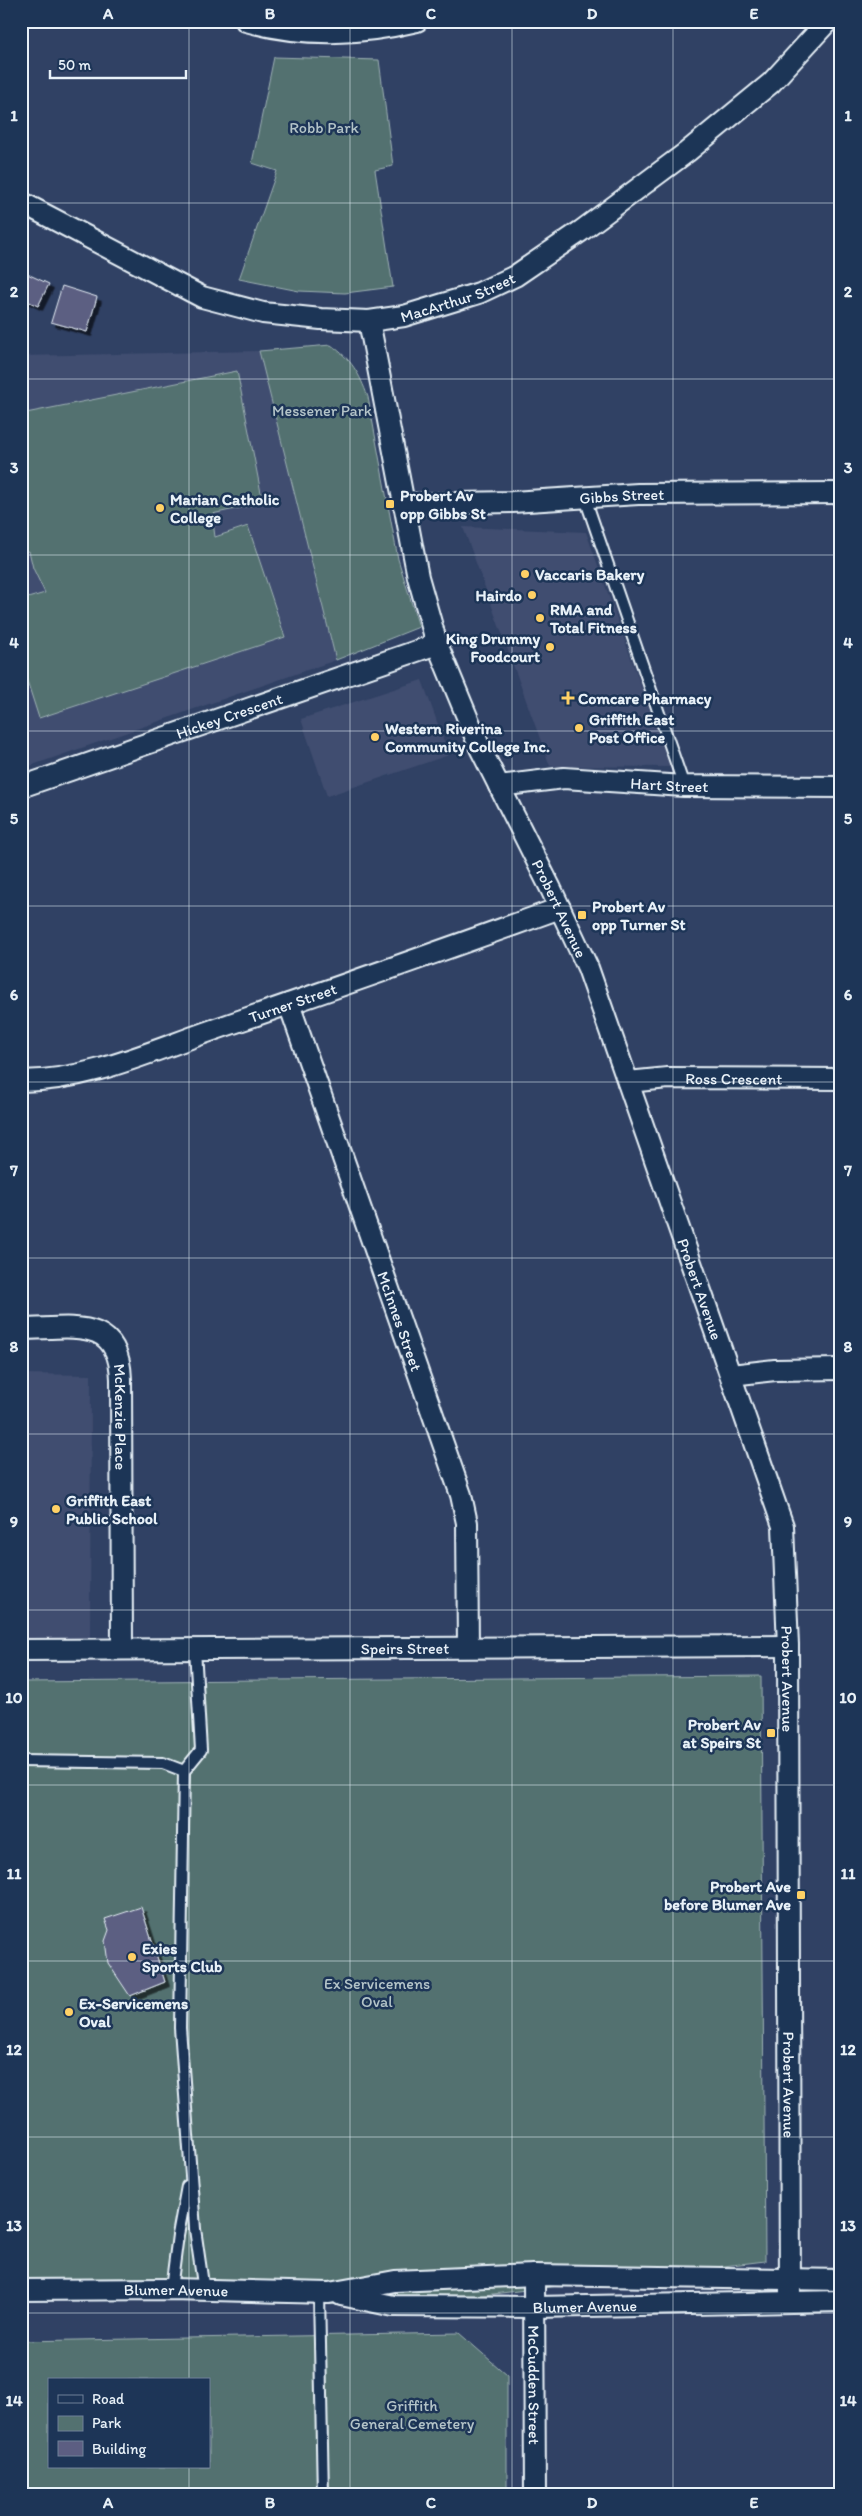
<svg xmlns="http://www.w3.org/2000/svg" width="862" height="2516" viewBox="0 0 862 2516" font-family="Itim,sans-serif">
<defs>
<filter id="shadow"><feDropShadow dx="4.5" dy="4.5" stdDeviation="0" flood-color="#0009"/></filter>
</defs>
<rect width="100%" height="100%" fill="#304164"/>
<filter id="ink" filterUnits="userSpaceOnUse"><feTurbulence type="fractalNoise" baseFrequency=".02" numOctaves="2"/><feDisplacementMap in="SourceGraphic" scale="10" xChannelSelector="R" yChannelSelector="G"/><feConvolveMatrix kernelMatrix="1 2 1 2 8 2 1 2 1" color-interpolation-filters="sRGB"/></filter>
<g filter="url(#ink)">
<g fill="#404d70">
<path d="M259,351L336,660L21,769V356Z"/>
<path d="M463,527L586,532L670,767L550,766Z"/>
<path d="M422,680L449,755L327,796L301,719Z"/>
<path d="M21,1374L91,1375L90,1644H21Z"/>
</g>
<g fill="#537170" stroke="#9eb1b4" fill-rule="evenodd">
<path d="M274,57L379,60L393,166L375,170L393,287L345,293L299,291L239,279L277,171L252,163Z"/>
<path d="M331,345C352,360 359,373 368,397L398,559L419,627L336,660L259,351Z"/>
<path d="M237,371L263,503L212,514L215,537L248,526L285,637L39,718L21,662V600L45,593L33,568L29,551L21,552V414Z"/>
<path d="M761,1676L765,2261L394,2306L21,2296V1682Z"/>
<path d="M459,2333L507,2375V2495H21V2341ZM49,2380H209V2467H49Z"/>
</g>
<g fill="#5c5e82" stroke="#e8f1f8" filter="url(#shadow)">
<path d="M21,271L49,284L38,306L21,298Z"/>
<path d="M62,286L97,297L87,332L51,322Z"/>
<path d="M141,1907L165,1982L130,1996L108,1963L105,1941L109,1930L105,1919Z"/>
</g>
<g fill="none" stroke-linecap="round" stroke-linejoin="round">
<defs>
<g id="lane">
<path d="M585,498L684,786"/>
<path d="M195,1649L201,1750L184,1771L180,2028L195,2229L204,2291"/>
<path d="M21,1761L163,1763L184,1771"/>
<path d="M171,2289L178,2235L187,2186"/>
<path d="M319,2293L323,2495"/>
</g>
<g id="street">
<path d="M246,21C305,37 358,35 417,21"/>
<path id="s1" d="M21,202L202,297L263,313L321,319L369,321L404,316L479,293L515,276L581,231L687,152L771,83L828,21"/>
<path id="s2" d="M369,321L418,577L437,644L480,748L551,889L588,968L783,1526L788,1646L790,2301"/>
<path id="s3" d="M403,504L512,502L638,494L841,493"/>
<path id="s4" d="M499,786L564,778L684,786L841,787"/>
<path id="s5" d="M21,787L437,644"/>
<path id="s6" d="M289,1004L461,1495L467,1523L468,1647"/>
<path id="s7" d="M21,1081C87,1081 149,1052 210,1031C327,991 444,950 560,908"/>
<path id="s8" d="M628,1082L668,1078L841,1079"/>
<path id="s9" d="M21,1329C69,1329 119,1314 121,1379L122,1649"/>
<path d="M731,1375L775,1370L841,1369"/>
<path id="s10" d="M21,1650L788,1646"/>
<path id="s11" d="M534,2275L535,2495"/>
<path id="s12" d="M21,2290L171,2289L329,2293L395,2281L534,2275L841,2280"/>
<path id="s13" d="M341,2295L394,2306L535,2307L841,2301"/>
</g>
</defs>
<use href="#lane" stroke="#e8f1f8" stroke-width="14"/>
<use href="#street" stroke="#e8f1f8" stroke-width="24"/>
<use href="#lane" stroke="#1d3557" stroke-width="10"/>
<use href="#street" stroke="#1d3557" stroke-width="20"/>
</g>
</g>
<path fill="none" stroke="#e8f1f8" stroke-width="1" stroke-opacity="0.55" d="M189,21V2380M350,21V2495M512,21V2495M673,21V2495M21,203H841M21,379H841M21,555H841M21,731H841M21,906H841M21,1082H841M21,1258H841M21,1434H841M21,1610H841M21,1785H841M21,1961H841M21,2137H841M21,2313H841M189,2467V2495"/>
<g fill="#ffd166" stroke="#1d3557" stroke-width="2">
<rect x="385" y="499" width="10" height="10" rx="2.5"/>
<circle cx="160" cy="508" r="5"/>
<circle cx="525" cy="574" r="5"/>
<circle cx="532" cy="595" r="5"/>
<circle cx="540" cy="618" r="5"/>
<circle cx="550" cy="647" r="5"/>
<path d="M565.5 690.5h5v5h5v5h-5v5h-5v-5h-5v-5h5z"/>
<circle cx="579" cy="728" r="5"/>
<circle cx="375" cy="737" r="5"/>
<rect x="577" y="910" width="10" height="10" rx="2.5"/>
<circle cx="56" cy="1509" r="5"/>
<rect x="766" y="1728" width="10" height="10" rx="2.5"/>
<rect x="796" y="1890" width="10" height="10" rx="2.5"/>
<circle cx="132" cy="1957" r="5"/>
<circle cx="69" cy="2012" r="5"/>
</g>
<g text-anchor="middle" stroke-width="5" stroke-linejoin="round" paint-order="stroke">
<g font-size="16" fill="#b4c4c8" stroke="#1d3557">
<text x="324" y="133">Robb Park</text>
<text x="322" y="416">Messener Park</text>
<text x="377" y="1989">Ex Servicemens<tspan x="377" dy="18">Oval</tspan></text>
<text x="412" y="2411">Griffith<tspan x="412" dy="18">General Cemetery</tspan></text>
</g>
<g font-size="16" fill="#e8f1f8" stroke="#1d3557">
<text dy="6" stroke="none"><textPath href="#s1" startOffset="466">MacArthur Street</textPath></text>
<text dy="6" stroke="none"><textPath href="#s3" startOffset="219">Gibbs Street</textPath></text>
<text dy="6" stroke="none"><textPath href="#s5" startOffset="220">Hickey Crescent</textPath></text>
<text dy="6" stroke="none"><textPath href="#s4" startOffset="171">Hart Street</textPath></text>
<text dy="6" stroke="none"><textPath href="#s2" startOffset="622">Probert Avenue</textPath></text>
<text dy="6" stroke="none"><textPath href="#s7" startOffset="284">Turner Street</textPath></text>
<text dy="6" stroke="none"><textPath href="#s8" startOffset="106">Ross Crescent</textPath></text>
<text dy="6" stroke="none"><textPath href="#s2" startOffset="1028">Probert Avenue</textPath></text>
<text dy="6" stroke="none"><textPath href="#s6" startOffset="336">McInnes Street</textPath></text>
<text dy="6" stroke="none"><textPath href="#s9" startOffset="170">McKenzie Place</textPath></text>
<text dy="6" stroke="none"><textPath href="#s10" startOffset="384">Speirs Street</textPath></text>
<text dy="6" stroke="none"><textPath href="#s2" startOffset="1432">Probert Avenue</textPath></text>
<text dy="6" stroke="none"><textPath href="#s2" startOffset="1838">Probert Avenue</textPath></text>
<text dy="6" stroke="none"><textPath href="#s12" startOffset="155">Blumer Avenue</textPath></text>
<text dy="6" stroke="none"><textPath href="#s13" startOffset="245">Blumer Avenue</textPath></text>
<text dy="6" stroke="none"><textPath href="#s11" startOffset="110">McCudden Street</textPath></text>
</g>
<g font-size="16" font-weight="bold" fill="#e8f1f8" stroke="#1d3557" text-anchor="start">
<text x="400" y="501">Probert Av<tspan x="400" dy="18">opp Gibbs St</tspan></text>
<text x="170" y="505">Marian Catholic<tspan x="170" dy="18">College</tspan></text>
<text x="535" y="580">Vaccaris Bakery</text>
<text x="522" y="601" text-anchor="end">Hairdo</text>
<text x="550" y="615">RMA and<tspan x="550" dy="18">Total Fitness</tspan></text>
<text x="540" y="644" text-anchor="end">King Drummy<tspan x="540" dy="18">Foodcourt</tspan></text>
<text x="578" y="704">Comcare Pharmacy</text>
<text x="589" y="725">Griffith East<tspan x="589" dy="18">Post Office</tspan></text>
<text x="385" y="734">Western Riverina<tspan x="385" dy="18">Community College Inc.</tspan></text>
<text x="592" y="912">Probert Av<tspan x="592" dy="18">opp Turner St</tspan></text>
<text x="66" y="1506">Griffith East<tspan x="66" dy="18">Public School</tspan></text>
<text x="761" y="1730" text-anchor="end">Probert Av<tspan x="761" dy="18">at Speirs St</tspan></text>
<text x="791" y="1892" text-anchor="end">Probert Ave<tspan x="791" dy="18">before Blumer Ave</tspan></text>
<text x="142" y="1954">Exies<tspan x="142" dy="18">Sports Club</tspan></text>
<text x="79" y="2009">Ex-Servicemens<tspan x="79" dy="18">Oval</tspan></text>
</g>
</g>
<rect width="862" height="2516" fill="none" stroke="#1d3557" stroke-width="55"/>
<rect x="48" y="2378" width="162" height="90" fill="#1d3557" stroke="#6e8097"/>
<rect x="58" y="2395" width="25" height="8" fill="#1d3557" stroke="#6e8097"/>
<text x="92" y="2404" font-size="15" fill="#e8f1f8">Road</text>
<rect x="58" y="2416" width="25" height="15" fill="#537170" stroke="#6e8097"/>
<text x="92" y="2428" font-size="15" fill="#e8f1f8">Park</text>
<rect x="58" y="2441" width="25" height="15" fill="#5c5e82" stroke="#6e8097"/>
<text x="92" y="2454" font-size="15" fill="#e8f1f8">Building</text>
<path d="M50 70v8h136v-8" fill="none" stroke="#e8f1f8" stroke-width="2.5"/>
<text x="58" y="70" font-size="15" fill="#e8f1f8" stroke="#1d3557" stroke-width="4" paint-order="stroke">50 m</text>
<rect x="28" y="28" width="806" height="2460" fill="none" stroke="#e8f1f8" stroke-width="2"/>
<g font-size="16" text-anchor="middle" font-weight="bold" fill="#e8f1f8">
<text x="108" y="19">A</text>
<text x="270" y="19">B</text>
<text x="431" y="19">C</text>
<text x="592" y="19">D</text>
<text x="754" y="19">E</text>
<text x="14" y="121">1</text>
<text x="848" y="121">1</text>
<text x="14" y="297">2</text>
<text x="848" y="297">2</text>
<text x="14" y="473">3</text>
<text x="848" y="473">3</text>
<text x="14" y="648">4</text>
<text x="848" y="648">4</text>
<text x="14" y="824">5</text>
<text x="848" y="824">5</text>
<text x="14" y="1000">6</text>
<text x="848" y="1000">6</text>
<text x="14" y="1176">7</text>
<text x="848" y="1176">7</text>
<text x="14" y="1352">8</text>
<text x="848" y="1352">8</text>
<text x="14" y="1527">9</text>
<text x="848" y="1527">9</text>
<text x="14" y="1703">10</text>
<text x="848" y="1703">10</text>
<text x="14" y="1879">11</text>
<text x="848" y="1879">11</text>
<text x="14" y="2055">12</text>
<text x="848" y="2055">12</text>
<text x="14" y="2231">13</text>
<text x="848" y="2231">13</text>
<text x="14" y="2406">14</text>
<text x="848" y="2406">14</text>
<text x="108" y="2508">A</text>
<text x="270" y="2508">B</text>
<text x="431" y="2508">C</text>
<text x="592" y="2508">D</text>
<text x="754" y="2508">E</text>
</g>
</svg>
